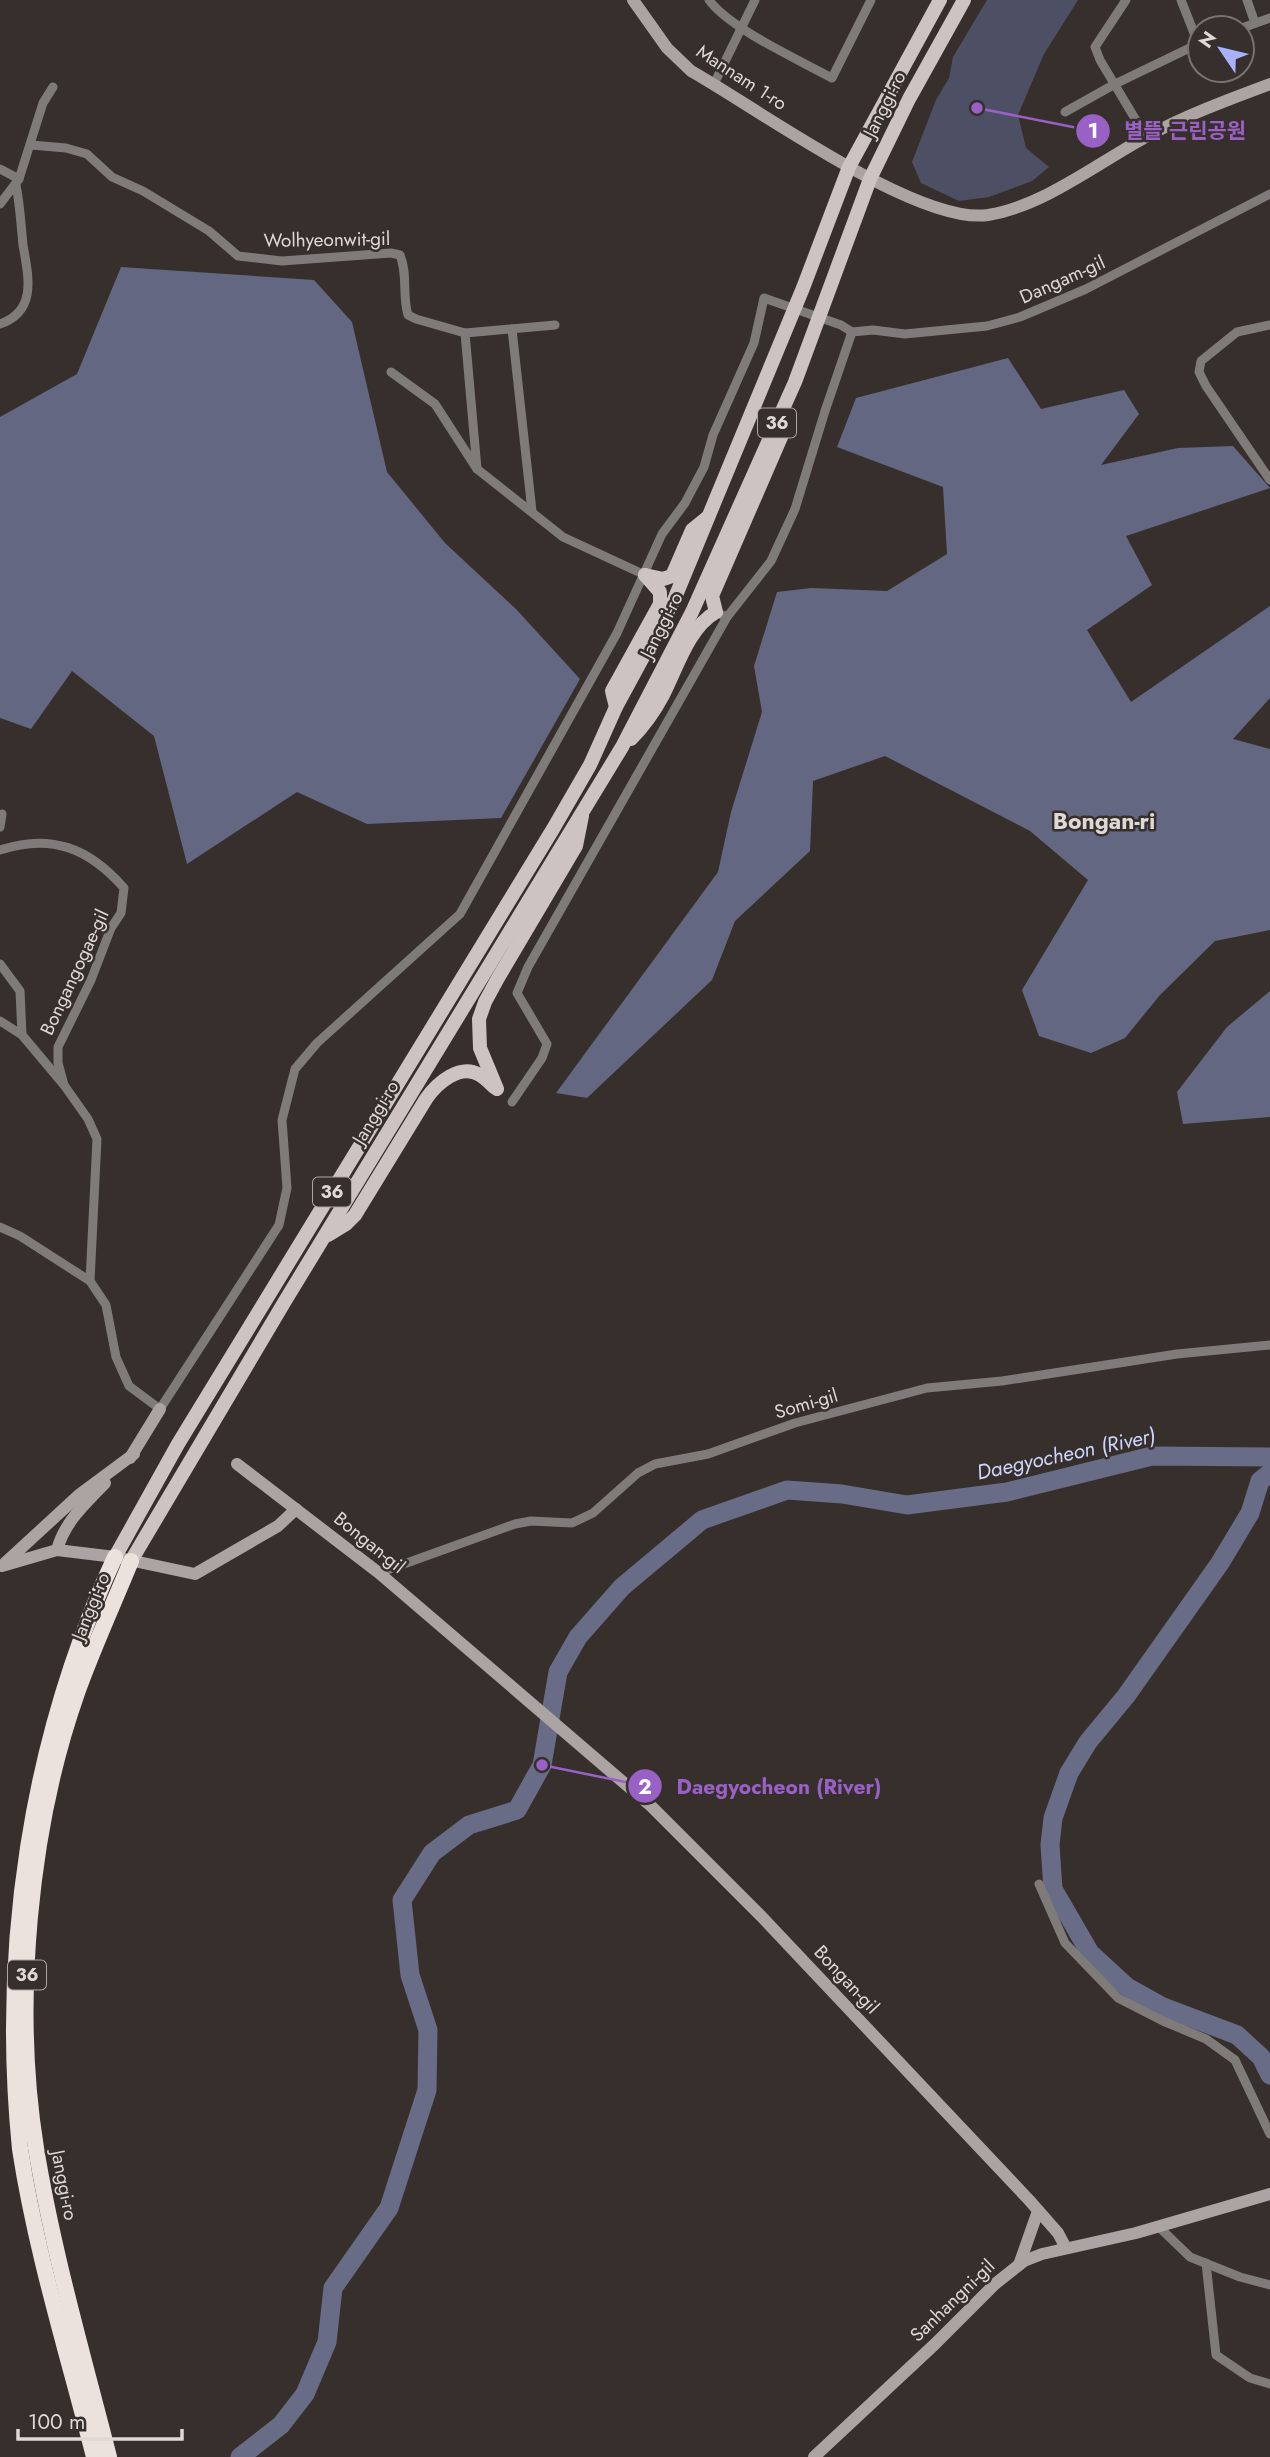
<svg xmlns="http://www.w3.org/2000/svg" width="1270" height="2457" viewBox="0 0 1270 2457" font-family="Jost,'Noto Sans KR',sans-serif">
<rect width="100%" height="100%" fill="#362f2c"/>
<path fill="#4d5064" d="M987,0H1078L1044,54L1018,115L1026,148L1049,167L1032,181L989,197L959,201L921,183L912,162L936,100L949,78L953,57Z"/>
<g fill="#636782">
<path d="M121,267L314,280L352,322L387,472L445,543L516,609L580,679L501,818L367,824L297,792L187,864L154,736L72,671L31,729L0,718V417L77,374Z"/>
<path d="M1008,358L1041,409L1124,390L1139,414L1101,465L1178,448L1233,446L1270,488L1126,536L1152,585L1087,630L1131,702L1270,606V698L1233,739L1270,749V930L1215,941L1160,995L1125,1038L1091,1053L1039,1036L1022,990L1088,880L1030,831L885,756L813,781L810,851L735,921L712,980L587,1098L556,1093L718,872L731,812L762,712L754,666L777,592L811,588L887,591L947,554L943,487L837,447L856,398Z"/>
<path d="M1270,991V1117L1183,1124L1177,1092L1227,1027Z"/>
</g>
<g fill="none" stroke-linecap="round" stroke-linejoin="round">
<g stroke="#686c87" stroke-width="19">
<path d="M1270,1473L1260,1481L1250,1513L1220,1563L1126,1696L1088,1742L1069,1773L1053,1818L1050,1845L1053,1889L1090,1953L1127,1987L1163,2007L1237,2035L1261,2057L1270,2075"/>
<path d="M240,2457L281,2425L305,2394L327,2342L333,2288L389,2208L427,2090L428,2030L410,1975L402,1900L432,1853L469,1825L517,1810L542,1765L558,1672L578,1637L622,1587L702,1520L787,1490L842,1494L907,1505L1007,1492L1152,1456L1270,1457"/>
</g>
<g stroke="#7f7b79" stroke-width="9">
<path d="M709,0C729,28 799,60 832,78L871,0"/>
<path d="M1126,0L1095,47L1100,60L1146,137"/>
<path d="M1181,0L1198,43"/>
<path d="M1247,0L1255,23"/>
<path d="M1242,28L1270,18"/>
<path d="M714,84L755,0"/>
<path d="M1065,112L1115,84L1200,43"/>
<path d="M31,145L66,148L87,154L112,177L143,191L209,231L238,256L282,261L391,253L400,255C408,274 402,296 408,315L416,319L465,333L477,469"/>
<path d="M0,169L19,179"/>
<path d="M0,204L19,179L43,103L53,87"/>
<path d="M0,324C38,311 28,275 23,245C21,225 20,205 16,185"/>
<path d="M1270,325L1237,332L1201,361L1199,372L1206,386L1270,480"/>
<path d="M512,329L532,511"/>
<path d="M852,332L873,330L905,334L987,326L1020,317L1086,289L1270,194"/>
<path d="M465,333L555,325"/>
<path d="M391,372L435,404L477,469L563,537L645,575"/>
<path d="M722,615L727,617L771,561L795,509L825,411L852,332"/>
<path d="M0,827L2,814"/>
<path d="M0,850C51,833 89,848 124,888L121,913L111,928L91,980L58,1047V1063L64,1085"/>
<path d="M0,964L20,991L22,1035L64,1085L88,1119L97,1139L90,1281"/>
<path d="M0,1021L22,1035"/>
<path d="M512,1102L542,1058L547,1044L517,993L528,967L727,617"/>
<path d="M0,1227L20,1236L90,1281L106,1305L116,1357L129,1386L160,1409L279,1225L287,1188L282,1120L295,1069L317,1043L460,914L617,633L662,534L685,503L704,467L713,435L754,343L764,298L841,325L852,332"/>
<path d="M379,1573L515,1524L531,1521L572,1523L593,1513L638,1473L655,1464L708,1454L795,1423L927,1388L1002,1381L1177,1354L1270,1345"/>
<path d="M1039,1884L1065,1943L1118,1998L1163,2021L1206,2039L1235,2060L1270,2134"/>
<path d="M1158,2226L1190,2257L1240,2277L1270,2285"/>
<path d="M1206,2263L1216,2355L1250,2378L1270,2384"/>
</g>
<g stroke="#aba4a2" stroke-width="12">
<path d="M633,0L667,48L691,71C757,108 917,225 988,215C1043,206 1095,165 1144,138C1184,116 1227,100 1270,84"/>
<path d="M130,1458L160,1409"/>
<path d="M237,1464L379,1573L651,1806L762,1917L1029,2200L1058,2233L1066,2248"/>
<path d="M57,1550C65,1521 85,1504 105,1483"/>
<path d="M5,1563L80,1494L134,1454"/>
<path d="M2,1566L57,1550L115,1557L195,1574L278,1526L296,1509"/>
<path d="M1019,2265L1038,2211"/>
<path d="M814,2457L935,2344L995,2284L1024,2261L1042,2254L1136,2233L1270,2194"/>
</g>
<g stroke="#cdc4c1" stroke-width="14">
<path d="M645,575L663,579L672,576L692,530L708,517"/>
<path d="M616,707L612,691L660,604V592L645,575"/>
<path d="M631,739C644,726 654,712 663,695C677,668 688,628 716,612L712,596L785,428"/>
<path d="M497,1089L480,1048L479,1019L485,1002L498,978L576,846L582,816"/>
<path d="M328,1235L346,1224L355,1215L426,1099C437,1083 460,1063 480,1075C485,1078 490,1083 494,1087"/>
<path d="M115,1557L178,1444L553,829L590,765L616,707L674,600L803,288L849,167L940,0"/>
<path d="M131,1561L285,1301L622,747L692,612L795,382L870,179L909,99L964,0"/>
</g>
<g stroke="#ece2dd" stroke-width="16">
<path d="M94,2457C68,2355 36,2253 20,2149C0,1949 30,1740 115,1557"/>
<path d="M109,2457C83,2355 53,2252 36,2148C13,2005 29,1829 77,1693C93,1648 113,1605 131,1561"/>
</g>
</g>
<g text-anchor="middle" stroke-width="5" stroke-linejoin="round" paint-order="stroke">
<g fill="#362f2c" stroke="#aca6a4" stroke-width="2">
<rect x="758" y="408.5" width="38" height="29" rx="5"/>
<rect x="313" y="1177.5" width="38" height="29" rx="5"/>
<rect x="8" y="1960.5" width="38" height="29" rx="5"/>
</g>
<g font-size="18" font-weight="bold" fill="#ded9d7">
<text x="777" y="429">36</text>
<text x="332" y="1198">36</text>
<text x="27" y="1981">36</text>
</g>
<g font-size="19" fill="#ded9d7" stroke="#362f2c">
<text transform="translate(742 77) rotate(33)" y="7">Mannam 1-ro</text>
<text transform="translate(884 104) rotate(-63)" y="7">Janggi-ro</text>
<text transform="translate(327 239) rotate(-1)" y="7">Wolhyeonwit-gil</text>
<text transform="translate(1062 279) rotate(-24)" y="7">Dangam-gil</text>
<text transform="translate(661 625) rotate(-63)" y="7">Janggi-ro</text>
<text transform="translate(74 972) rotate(-65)" y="7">Bongangogae-gil</text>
<text transform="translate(375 1112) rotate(-59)" y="7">Janggi-ro</text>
<text transform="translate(806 1403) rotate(-16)" y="7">Somi-gil</text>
<text transform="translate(370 1542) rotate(39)" y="7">Bongan-gil</text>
<text transform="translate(90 1606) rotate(-68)" y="7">Janggi-ro</text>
<text transform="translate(847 1979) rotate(47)" y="7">Bongan-gil</text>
<text transform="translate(65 2185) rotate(79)" y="7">Janggi-ro</text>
<text transform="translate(952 2300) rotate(-44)" y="7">Sanhangni-gil</text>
</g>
<g font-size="21" font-style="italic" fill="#cdd4fd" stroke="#362f2c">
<text transform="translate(1066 1454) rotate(-12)" y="7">Daegyocheon (River)</text>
</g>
<g font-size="23" font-weight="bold" fill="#ded9d7" stroke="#362f2c">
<text x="1104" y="829">Bongan-ri</text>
</g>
</g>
<path fill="none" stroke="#9960c6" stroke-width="2.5" d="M977 108L1093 131M542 1765L645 1786"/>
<g fill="#9960c6" stroke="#362f2c" stroke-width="2.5">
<circle cx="977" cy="108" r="7"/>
<circle cx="542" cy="1765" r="7"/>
<circle cx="1093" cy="131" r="18"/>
<circle cx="645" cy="1786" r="18"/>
</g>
<g font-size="21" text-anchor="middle" font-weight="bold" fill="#fff">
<text x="1093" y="138">1</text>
<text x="645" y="1794">2</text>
</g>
<g font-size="21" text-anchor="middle" font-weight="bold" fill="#9960c6" stroke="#362f2c" stroke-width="5" stroke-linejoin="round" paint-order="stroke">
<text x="1185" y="138">별뜰 근린공원</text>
<text x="779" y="1794">Daegyocheon (River)</text>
</g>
<g transform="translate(1221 49) rotate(305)"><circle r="33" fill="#362f2c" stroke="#797370" stroke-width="2"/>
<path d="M0-5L12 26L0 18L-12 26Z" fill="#a7b1fc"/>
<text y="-10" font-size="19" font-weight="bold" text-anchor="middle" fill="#ded9d7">N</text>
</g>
<path d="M18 2429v10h164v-10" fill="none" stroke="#ded9d7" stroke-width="3.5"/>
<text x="28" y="2429" font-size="21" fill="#ded9d7" stroke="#362f2c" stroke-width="5" paint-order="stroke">100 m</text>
</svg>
